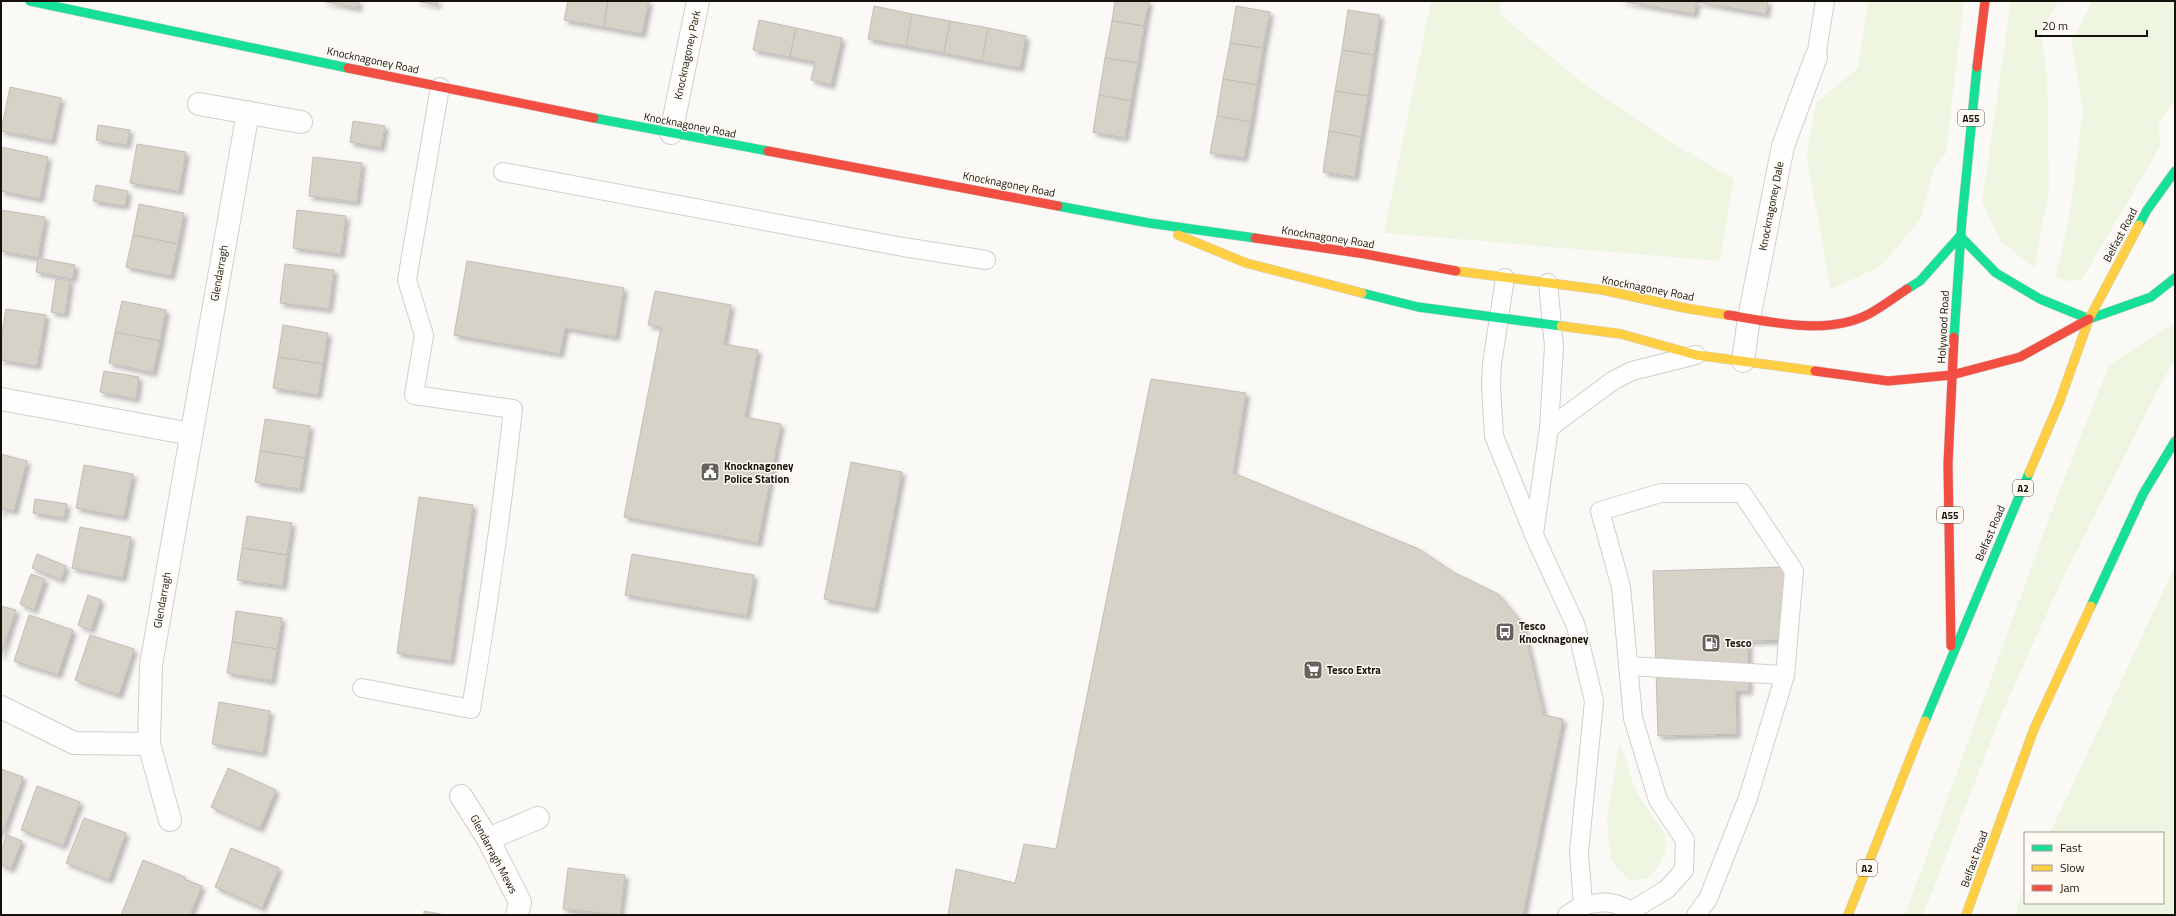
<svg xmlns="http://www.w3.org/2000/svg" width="2176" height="916" viewBox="0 0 2176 916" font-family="'Titillium Web',sans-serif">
<defs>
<filter id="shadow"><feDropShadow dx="3.5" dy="3.5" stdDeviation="2" flood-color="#0004"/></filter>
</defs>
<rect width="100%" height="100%" fill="#fbf9f6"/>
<g fill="#eef5e0">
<path d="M1431,1H1501L1499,13L1574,76L1664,138L1734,179L1720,261L1384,233Z"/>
<path d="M1868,1H1964L1946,153L1934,168L1920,220L1880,267L1830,289L1807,156L1816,103L1858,68Z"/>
<path d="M2011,1H2059L2040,30L2047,74L2049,187L2035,268L2001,242L1982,202Z"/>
<path d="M2093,1H2175V100L2158,123L2161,145L2082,279L2065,281L2056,277L2070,213L2083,109L2071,42Z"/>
<path d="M2175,322V360L2161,383L2061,582L2002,713L1923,915H1905L2055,502L2109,365Z"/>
<path d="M2175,566V915H2018L2017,905L2025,887V903H2163V833H2050Z"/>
<path d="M1619,744C1629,760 1630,781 1640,798C1645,807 1664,829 1665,837C1669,854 1658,866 1649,878L1629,881L1611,860L1607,822Z"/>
</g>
<g fill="#d7d2c7" stroke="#c1beb9" filter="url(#shadow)">
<path d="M322,1H359L358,8Z"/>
<path d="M416,1H438L437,5Z"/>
<path d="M568,1H608L604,27L564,20Z"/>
<path d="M608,1H649L642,34L604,27Z"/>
<path d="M1115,1H1149L1144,26L1112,21Z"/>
<path d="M1621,1H1768L1766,14L1697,2L1694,14Z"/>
<path d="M874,6L912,14L906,46L868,39Z"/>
<path d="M1236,6L1270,12L1263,48L1230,43Z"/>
<path d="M1348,10L1380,15L1374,55L1342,50Z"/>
<path d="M912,14L950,21L944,53L906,46Z"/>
<path d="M759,20L796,28L790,57L753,50Z"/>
<path d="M950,21L988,28L982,61L944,53Z"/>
<path d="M1112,21L1144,26L1138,63L1105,58Z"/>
<path d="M796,28L842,38L831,85L811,80L815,62L790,57Z"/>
<path d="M988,28L1026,36L1020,68L982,61Z"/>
<path d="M1230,43L1263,48L1257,85L1223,79Z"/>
<path d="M1342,50L1374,55L1368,96L1335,91Z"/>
<path d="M1105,58L1138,63L1131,101L1099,95Z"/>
<path d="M1223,79L1257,85L1251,122L1217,116Z"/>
<path d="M10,87L61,98L52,141L1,131Z"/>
<path d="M1335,91L1368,96L1361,137L1329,131Z"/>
<path d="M1099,95L1131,101L1125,138L1093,132Z"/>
<path d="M1217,116L1251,122L1244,158L1210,153Z"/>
<path d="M353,121L385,126L381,148L350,142Z"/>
<path d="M98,125L130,130L127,145L96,140Z"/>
<path d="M1329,131L1361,137L1355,177L1323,172Z"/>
<path d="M137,144L186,152L179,191L130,183Z"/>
<path d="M1,147L48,157L40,199L1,191Z"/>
<path d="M313,157L362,163L357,202L309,196Z"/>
<path d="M96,185L128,191L125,206L93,201Z"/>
<path d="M139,204L184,213L178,244L133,235Z"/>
<path d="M1,210L45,217L38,258L1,251Z"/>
<path d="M297,210L346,216L341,254L293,248Z"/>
<path d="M133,235L178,244L171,276L126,267Z"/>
<path d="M38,258L75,265L73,279L36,272Z"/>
<path d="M467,261L624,288L616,337L565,328L560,354L454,335Z"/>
<path d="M285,264L334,270L329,309L280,303Z"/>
<path d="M56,279L70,281L65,314L51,312Z"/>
<path d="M655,291L731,305L724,344L758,350L745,417L781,424L758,543L624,517L661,327L648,325Z"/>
<path d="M122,301L166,310L160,341L115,332Z"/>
<path d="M6,309L46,315L37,366L1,360V339Z"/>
<path d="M283,325L328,333L323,364L278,357Z"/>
<path d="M115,332L160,341L153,373L109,363Z"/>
<path d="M278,357L323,364L318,395L273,388Z"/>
<path d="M104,371L139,377L136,399L100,392Z"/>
<path d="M1151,379L1246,393L1233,473L1419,549L1453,572L1498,594L1523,624L1544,715L1563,719L1523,915H948L956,869L1015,883L1024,844L1056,849Z"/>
<path d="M265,419L310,426L305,458L260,451Z"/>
<path d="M260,451L305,458L300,489L255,482Z"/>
<path d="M1,454L27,461L14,511L3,508L1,515Z"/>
<path d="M851,462L902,472L875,609L824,599Z"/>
<path d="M84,465L133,474L124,517L76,508Z"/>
<path d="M419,497L473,505L451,661L397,653Z"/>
<path d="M35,499L67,504L64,518L33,513Z"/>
<path d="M247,516L292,523L287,555L242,548Z"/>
<path d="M80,527L131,537L123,578L72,568Z"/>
<path d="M242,548L287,555L283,586L237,580Z"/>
<path d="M37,554L66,566L61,580L32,568Z"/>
<path d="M632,554L754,575L747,616L625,595Z"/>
<path d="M1785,567L1787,640L1748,641L1749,691H1736L1737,734L1658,736L1653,571Z"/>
<path d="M31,574L45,579L34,610L20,604Z"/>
<path d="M88,595L101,600L91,630L78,625Z"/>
<path d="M1,606L16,610L1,656Z"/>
<path d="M236,611L282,618L277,649L232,642Z"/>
<path d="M29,615L73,630L58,675L14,661Z"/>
<path d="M90,635L134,649L119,695L75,680Z"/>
<path d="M232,642L277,649L272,681L227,673Z"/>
<path d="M219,702L270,711L263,753L212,744Z"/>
<path d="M228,768L276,790L260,829L211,807Z"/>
<path d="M1,769L23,777L1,839Z"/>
<path d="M37,786L80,802L63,846L21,830Z"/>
<path d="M84,818L126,833L109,880L66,863Z"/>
<path d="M7,835L22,841L11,869L1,865V850Z"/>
<path d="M231,848L279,868L262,908L215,887Z"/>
<path d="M143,860L185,877L184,879L202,886L190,915H121Z"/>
<path d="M568,868L625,875L620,915L563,909Z"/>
<path d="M424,911L445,915H424Z"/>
</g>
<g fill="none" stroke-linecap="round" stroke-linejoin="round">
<defs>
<g id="lane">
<path d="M1816,57L1825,1"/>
<path d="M503,172L903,247L986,260"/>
<path d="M1505,278L1492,364L1491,385L1494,436L1534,535L1576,626L1594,701L1579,852L1583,905"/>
<path d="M1549,428L1614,380L1632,371L1696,355"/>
<path d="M1534,534L1549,428L1554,346L1548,283"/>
<path d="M1628,666L1785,675"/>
<path d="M362,688L471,709C488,609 502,509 513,409L414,395L424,335L407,280L440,87"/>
<path d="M1631,911L1667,889L1684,870L1685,840L1658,800L1633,718L1621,587L1600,511L1661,493H1742L1794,571L1785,675L1748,798L1708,899L1696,915"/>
<path d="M1567,915C1587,900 1615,897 1635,915"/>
</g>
<g id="street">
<path d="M199,104L301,122"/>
<path d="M671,133L698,1"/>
<path d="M1743,361L1749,318L1783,146L1816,57"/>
<path d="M1,399L191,434"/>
<path d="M1,707L74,743L149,744"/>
<path d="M461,796L488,839L520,902L517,915"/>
<path d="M170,820L149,744L151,665L248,112"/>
<path d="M488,839L538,818"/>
</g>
<g id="fast">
<path d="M30,1L348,68"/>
<path d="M594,118L768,151"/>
<path d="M1058,206L1149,223L1255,238"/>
<path d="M2139,225L2147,210L2175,171"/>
<path d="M1960,236L1996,273L2040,299L2089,319L2151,297L2175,278"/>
<path d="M1907,289L1920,281L1960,236"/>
<path d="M1362,293L1418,307L1561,326"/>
<path d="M1954,337L1962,219L1977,67"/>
<path d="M2091,606L2143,494L2175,441"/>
<path d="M1925,721L2029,473"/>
</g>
<g id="slow">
<path d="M1178,235L1246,263L1362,293"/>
<path d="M1456,271L1603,290L1685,308L1728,315"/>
<path d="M1561,326L1621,334L1696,355L1815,371"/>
<path d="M2029,473L2059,403L2089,319L2139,225"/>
<path d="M1848,915L1925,721"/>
<path d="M1966,915L2034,729L2091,606"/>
</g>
<g id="jam">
<path d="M1977,67L1985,1"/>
<path d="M348,68L594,118"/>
<path d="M768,151L1058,206"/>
<path d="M1255,238L1365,254L1456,271"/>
<path d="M1728,315C1773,322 1826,336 1869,314C1882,307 1895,297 1907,289"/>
<path d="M1815,371L1888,381L1952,375L2020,357L2089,319"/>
<path d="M1951,646L1948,464L1954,337"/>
</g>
</defs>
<use href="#lane" stroke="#d2cfcb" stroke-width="20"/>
<use href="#street" stroke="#d2cfcb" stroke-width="24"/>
<use href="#fast" stroke="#d2cfcb" stroke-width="10"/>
<use href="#slow" stroke="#d2cfcb" stroke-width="10"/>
<use href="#jam" stroke="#d2cfcb" stroke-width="10"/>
<use href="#lane" stroke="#fefefe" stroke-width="18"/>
<use href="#street" stroke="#fefefe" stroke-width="22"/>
<use href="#fast" stroke="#16e098" stroke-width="9"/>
<use href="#slow" stroke="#ffcf43" stroke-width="9"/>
<use href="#jam" stroke="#f24e42" stroke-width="9"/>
</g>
<defs>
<symbol id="civic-square" viewBox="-11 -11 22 22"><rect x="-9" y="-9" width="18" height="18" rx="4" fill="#66635e" stroke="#fefaf3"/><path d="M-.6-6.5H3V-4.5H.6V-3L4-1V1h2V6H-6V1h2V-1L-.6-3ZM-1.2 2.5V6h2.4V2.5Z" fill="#fff"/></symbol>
<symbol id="bus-square" viewBox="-11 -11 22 22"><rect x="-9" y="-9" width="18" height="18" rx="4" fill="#66635e" stroke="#fefaf3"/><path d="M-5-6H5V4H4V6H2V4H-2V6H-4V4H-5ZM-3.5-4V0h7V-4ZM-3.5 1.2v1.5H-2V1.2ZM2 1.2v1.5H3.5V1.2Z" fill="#fff"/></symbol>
<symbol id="fuel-square" viewBox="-11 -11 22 22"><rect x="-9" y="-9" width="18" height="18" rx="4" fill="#66635e" stroke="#fefaf3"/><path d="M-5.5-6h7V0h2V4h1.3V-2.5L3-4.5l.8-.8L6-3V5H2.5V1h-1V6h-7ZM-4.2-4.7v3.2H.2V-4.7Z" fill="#fff"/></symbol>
<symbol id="supermarket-square" viewBox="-11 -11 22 22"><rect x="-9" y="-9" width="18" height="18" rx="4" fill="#66635e" stroke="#fefaf3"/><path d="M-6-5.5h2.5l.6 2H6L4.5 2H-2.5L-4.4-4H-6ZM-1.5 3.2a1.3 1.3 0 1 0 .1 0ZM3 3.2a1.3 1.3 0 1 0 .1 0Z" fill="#fff"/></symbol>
</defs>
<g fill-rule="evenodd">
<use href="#civic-square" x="699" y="461" width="22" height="22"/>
<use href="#bus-square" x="1494" y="621" width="22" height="22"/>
<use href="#fuel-square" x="1700" y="632" width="22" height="22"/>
<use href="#supermarket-square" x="1302" y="659" width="22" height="22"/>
</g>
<g text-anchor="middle" stroke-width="3" stroke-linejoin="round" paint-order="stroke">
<g fill="#fefaf3" stroke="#5b5851" stroke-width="1">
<rect x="1958" y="110" width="26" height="16" rx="3"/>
<rect x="2013" y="480" width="20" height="16" rx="3"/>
<rect x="1937" y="507" width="26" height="16" rx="3"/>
<rect x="1857" y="860" width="20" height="16" rx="3"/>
</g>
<g font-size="10" font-weight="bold" fill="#15120c">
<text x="1971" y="122">A55</text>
<text x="2023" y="492">A2</text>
<text x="1950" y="519">A55</text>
<text x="1867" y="872">A2</text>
</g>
<g font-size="11" fill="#15120c" stroke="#fefaf3">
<text transform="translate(687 55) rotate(-78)" y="4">Knocknagoney Park</text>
<text transform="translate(373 60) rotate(12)" y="4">Knocknagoney Road</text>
<text transform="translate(690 125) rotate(11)" y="4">Knocknagoney Road</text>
<text transform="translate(1009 184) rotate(11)" y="4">Knocknagoney Road</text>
<text transform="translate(1771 206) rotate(-79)" y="4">Knocknagoney Dale</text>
<text transform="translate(2120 235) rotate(-62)" y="4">Belfast Road</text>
<text transform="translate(1328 237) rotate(9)" y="4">Knocknagoney Road</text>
<text transform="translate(219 273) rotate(-80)" y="4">Glendarragh</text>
<text transform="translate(1648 288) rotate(11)" y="4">Knocknagoney Road</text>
<text transform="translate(1943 327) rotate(-87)" y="4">Holywood Road</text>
<text transform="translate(1990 533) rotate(-67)" y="4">Belfast Road</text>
<text transform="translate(162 600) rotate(-80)" y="4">Glendarragh</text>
<text transform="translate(494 854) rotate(62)" y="4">Glendarragh Mews</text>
<text transform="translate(1974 859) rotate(-70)" y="4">Belfast Road</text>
</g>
<g font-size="11" font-weight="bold" fill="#15120c" stroke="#fefaf3" text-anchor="start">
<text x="724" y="470">Knocknagoney<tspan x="724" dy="13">Police Station</tspan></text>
<text x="1519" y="630">Tesco<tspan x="1519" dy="13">Knocknagoney</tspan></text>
<text x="1725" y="647">Tesco</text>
<text x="1327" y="674">Tesco Extra</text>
</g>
</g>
<rect width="2176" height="916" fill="none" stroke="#15120c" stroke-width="4"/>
<rect x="2024" y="832" width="140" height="72" fill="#fefaf3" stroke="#a19d97"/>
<rect x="2032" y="845" width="20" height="6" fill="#16e098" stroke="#a19d97"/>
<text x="2060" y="852" font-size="12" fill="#15120c">Fast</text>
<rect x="2032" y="865" width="20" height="6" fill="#ffcf43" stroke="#a19d97"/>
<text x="2060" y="872" font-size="12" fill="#15120c">Slow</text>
<rect x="2032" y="885" width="20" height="6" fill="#f24e42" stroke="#a19d97"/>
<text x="2060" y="892" font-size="12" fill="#15120c">Jam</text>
<path d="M2036 30v6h111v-6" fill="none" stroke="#15120c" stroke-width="2"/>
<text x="2042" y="30" font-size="12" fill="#15120c" stroke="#fefaf3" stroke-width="3" paint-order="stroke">20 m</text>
</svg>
